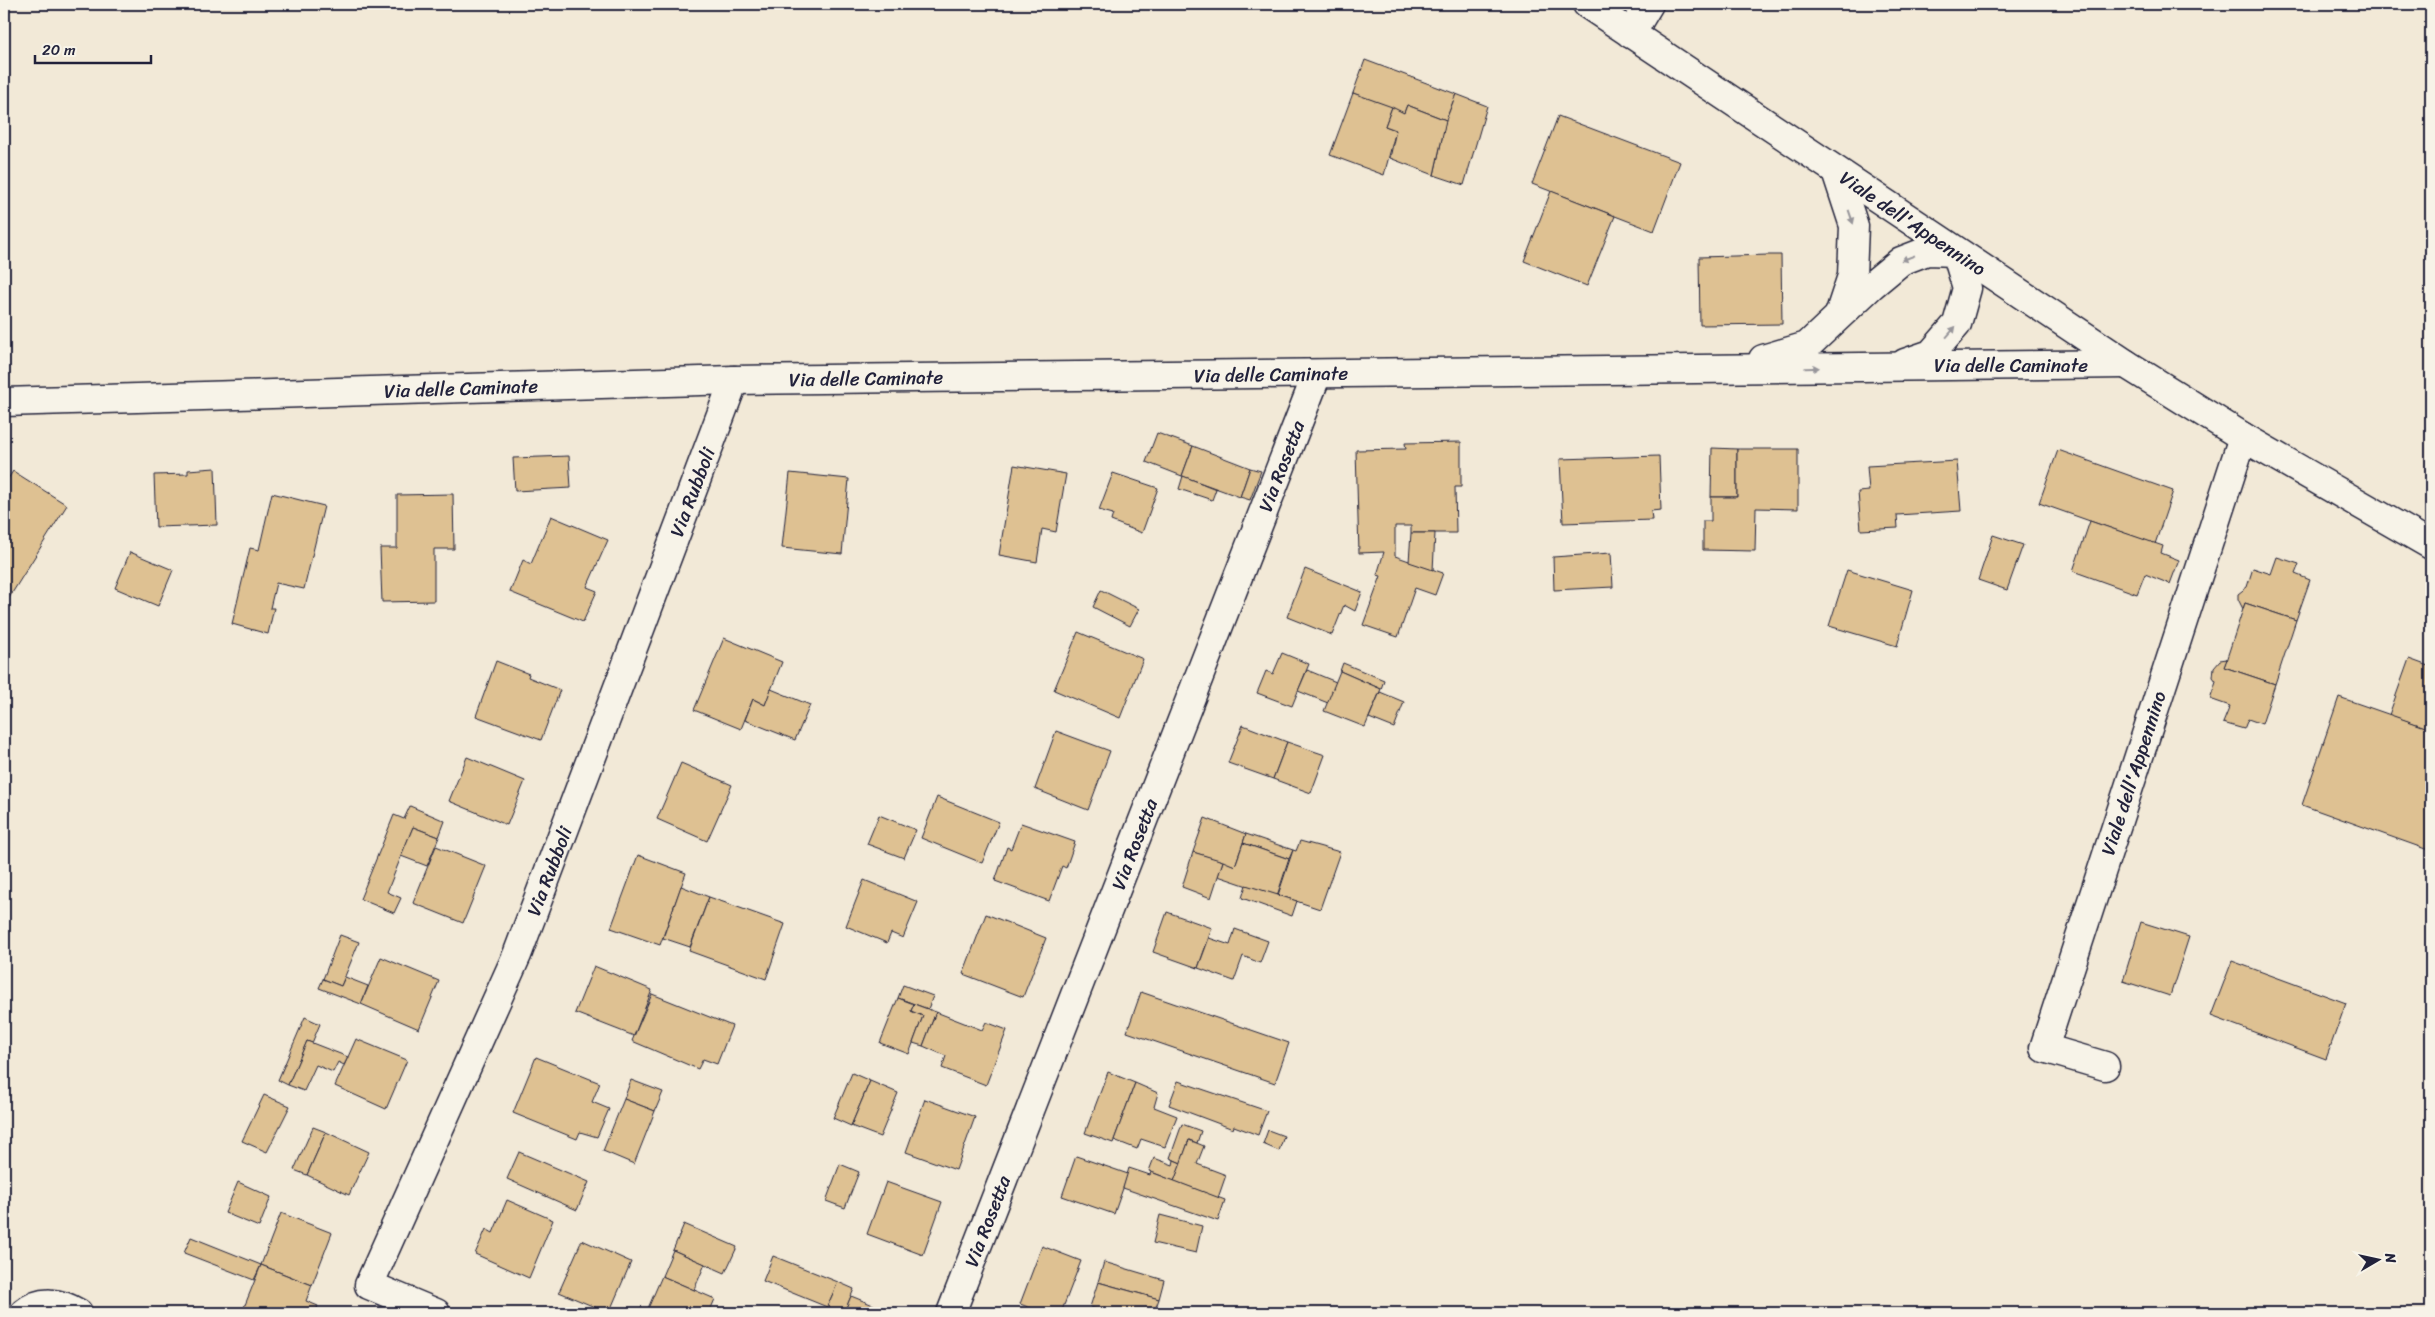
<svg xmlns="http://www.w3.org/2000/svg" width="2435" height="1317" viewBox="0 0 2435 1317" font-family="Sriracha,sans-serif">
<rect width="100%" height="100%" fill="#f2e9d7"/>
<filter id="ink" filterUnits="userSpaceOnUse"><feTurbulence type="fractalNoise" baseFrequency=".02" numOctaves="2"/><feDisplacementMap in="SourceGraphic" scale="10" xChannelSelector="R" yChannelSelector="G"/><feConvolveMatrix kernelMatrix="1 2 1 2 8 2 1 2 1" color-interpolation-filters="sRGB"/></filter>
<g filter="url(#ink)">
<g fill="#dec192" stroke="#22223b">
<path d="M1365,60L1456,94L1446,120L1407,105L1404,113L1353,93Z"/>
<path d="M1353,93L1392,107L1385,126L1396,130L1384,175L1330,155Z"/>
<path d="M1456,94L1487,106L1464,185L1434,175L1446,120Z"/>
<path d="M1407,105L1446,120L1434,175L1390,158L1396,130L1385,126L1392,107L1404,113Z"/>
<path d="M1558,116L1680,162L1654,231L1532,184Z"/>
<path d="M1551,191L1615,216L1587,286L1524,261Z"/>
<path d="M1769,255H1781L1782,324L1700,325L1699,257Z"/>
<path d="M1157,433L1193,446L1182,476L1146,462Z"/>
<path d="M1461,442V487H1455L1456,533H1411V526H1395V556L1443,573L1435,595L1415,588L1398,637L1363,625L1381,576L1377,575L1384,552L1359,553L1356,450L1406,449L1405,443Z"/>
<path d="M1193,446L1250,468L1240,497L1182,476Z"/>
<path d="M1712,448L1737,449V497H1711Z"/>
<path d="M1737,449H1798V509L1756,508L1755,551L1703,550V521H1711V497H1737Z"/>
<path d="M2058,450L2173,491L2155,544L2039,503Z"/>
<path d="M569,456L571,488L515,491L513,458Z"/>
<path d="M1659,456L1661,510L1651,511L1652,520L1563,523L1560,459Z"/>
<path d="M1957,461L1961,511L1897,515L1898,528L1861,530L1858,492L1869,491L1867,466Z"/>
<path d="M1014,465L1066,474L1056,532L1042,529L1037,562L999,555Z"/>
<path d="M215,468L217,525L156,527L154,475L188,474V470Z"/>
<path d="M1250,468L1261,471L1250,500L1240,497Z"/>
<path d="M13,471L67,505L4,606V485Z"/>
<path d="M790,473L849,479L842,554L782,548Z"/>
<path d="M1113,473L1158,488L1142,533L1111,521L1113,514L1099,510Z"/>
<path d="M1183,476L1216,489L1212,500L1179,489Z"/>
<path d="M272,493L324,506L304,589L276,583L270,608H274L268,634L232,624L250,548L259,550Z"/>
<path d="M453,494L454,549H434V601L382,602L380,548H397V495Z"/>
<path d="M551,516L608,540L587,587L597,591L583,622L510,592L523,560L531,564Z"/>
<path d="M2090,521L2163,546L2161,553L2179,560L2170,584L2145,574L2137,594L2073,571Z"/>
<path d="M1411,533H1435L1433,570L1409,562Z"/>
<path d="M1993,535L2023,545L2007,590L1978,580Z"/>
<path d="M130,552L173,570L158,606L115,588Z"/>
<path d="M1611,553L1613,587L1554,590L1553,557Z"/>
<path d="M2277,557L2299,564L2295,574L2310,580L2296,620L2245,603L2243,609L2238,599V594L2247,587L2253,568L2271,574Z"/>
<path d="M1305,569L1362,592L1355,611L1344,605L1332,635L1287,617Z"/>
<path d="M1847,570L1913,590L1897,646L1829,626Z"/>
<path d="M1101,590L1139,609L1130,626L1093,607Z"/>
<path d="M2245,603L2296,620L2275,684L2224,667Z"/>
<path d="M1078,632L1143,659L1120,718L1054,690Z"/>
<path d="M724,638L782,662L765,705L753,699L741,729L694,710Z"/>
<path d="M1282,653L1309,664L1292,706L1257,693L1266,671L1273,674Z"/>
<path d="M2227,659L2224,667L2275,684L2262,724L2248,719L2244,729L2223,723L2230,706L2210,699L2216,681L2213,677L2214,667L2220,660Z"/>
<path d="M2409,659L2431,667V729L2389,715Z"/>
<path d="M496,661L529,674L528,677L560,690L541,740L476,716Z"/>
<path d="M1343,663L1384,680L1381,689L1340,671Z"/>
<path d="M1307,670L1336,682L1328,703L1298,691Z"/>
<path d="M1340,671L1381,689L1365,727L1324,711Z"/>
<path d="M771,689L810,705L795,740L745,720L753,699L765,705Z"/>
<path d="M1380,692L1404,702L1394,728L1369,718Z"/>
<path d="M2339,697L2431,729V851L2302,805Z"/>
<path d="M1243,725L1287,742L1273,779L1228,763Z"/>
<path d="M1056,731L1110,751L1088,810L1035,789Z"/>
<path d="M1287,742L1325,755L1311,793L1273,779Z"/>
<path d="M467,757L525,781L507,825L449,801Z"/>
<path d="M681,763L732,785L707,841L657,819Z"/>
<path d="M937,797L999,822L982,863L921,838Z"/>
<path d="M410,806L445,821L439,837L413,827L387,892L401,898L394,913L360,899L394,815L404,819Z"/>
<path d="M879,815L916,830L904,858L867,844Z"/>
<path d="M1205,818L1246,834L1235,866L1193,852Z"/>
<path d="M1021,823L1075,842L1066,868L1062,866L1049,901L995,881L1007,847L1011,849Z"/>
<path d="M413,827L439,837L427,866L401,856Z"/>
<path d="M1246,834L1293,850L1289,859L1243,843Z"/>
<path d="M1300,841L1340,852L1320,909L1278,895L1293,850L1296,851Z"/>
<path d="M1243,843L1289,859L1277,896L1218,876L1223,861L1235,866Z"/>
<path d="M436,846L486,866L463,923L413,903Z"/>
<path d="M1193,852L1223,861L1211,898L1182,887Z"/>
<path d="M638,855L686,873L660,945L611,928Z"/>
<path d="M864,880L918,902L903,938L891,933L887,943L846,926Z"/>
<path d="M1246,885L1297,901L1292,916L1242,898Z"/>
<path d="M681,886L709,897L690,947L663,938Z"/>
<path d="M709,897L785,924L766,979L689,951Z"/>
<path d="M1167,912L1212,928L1198,968L1153,952Z"/>
<path d="M986,914L1046,938L1023,997L963,974Z"/>
<path d="M2141,922L2189,937L2170,996L2123,981Z"/>
<path d="M1235,929L1268,941L1260,963L1243,956L1234,981L1198,968L1209,938L1230,945Z"/>
<path d="M340,935L359,942L341,986L323,979Z"/>
<path d="M381,957L439,981L419,1029L361,1004Z"/>
<path d="M2232,961L2346,1003L2326,1059L2211,1016Z"/>
<path d="M594,966L652,990L634,1036L575,1013Z"/>
<path d="M345,977L368,986L361,1004L319,988L323,979L341,986Z"/>
<path d="M903,985L933,996L928,1009L898,998Z"/>
<path d="M1141,992L1289,1043L1275,1083L1127,1032Z"/>
<path d="M652,994L732,1026L717,1064L703,1059L698,1069L632,1041Z"/>
<path d="M898,998L914,1004L911,1011L923,1016L909,1054L880,1043Z"/>
<path d="M914,1004L936,1012L923,1046L913,1043L923,1016L911,1011Z"/>
<path d="M936,1012L982,1030L986,1022L1007,1030L986,1085L942,1068L946,1056L923,1046Z"/>
<path d="M305,1017L320,1024L312,1043L307,1041L288,1085L278,1080Z"/>
<path d="M356,1039L407,1060L386,1109L335,1086Z"/>
<path d="M307,1041L348,1057L344,1065L338,1062L333,1072L316,1065L304,1091L288,1085Z"/>
<path d="M536,1057L600,1083L592,1102L609,1109L597,1137L580,1132L577,1139L513,1113Z"/>
<path d="M1108,1072L1135,1083L1113,1143L1085,1133Z"/>
<path d="M852,1073L870,1081L851,1126L833,1118Z"/>
<path d="M631,1080L663,1092L655,1111L624,1099Z"/>
<path d="M870,1081L898,1093L880,1137L851,1126Z"/>
<path d="M1178,1081L1267,1111L1258,1135L1234,1126L1233,1129L1169,1105Z"/>
<path d="M1135,1083L1158,1093L1154,1107L1177,1116L1165,1147L1141,1139L1137,1149L1114,1140Z"/>
<path d="M264,1095L290,1106L267,1152L242,1141Z"/>
<path d="M624,1099L655,1111L634,1164L603,1151Z"/>
<path d="M925,1099L975,1117L956,1170L906,1152Z"/>
<path d="M1182,1124L1201,1131L1197,1143L1189,1140L1181,1163L1170,1158Z"/>
<path d="M313,1127L326,1132L307,1175L294,1170Z"/>
<path d="M1268,1130L1284,1136L1279,1151L1263,1144Z"/>
<path d="M326,1132L369,1152L349,1195L307,1175Z"/>
<path d="M1189,1140L1204,1146L1197,1164L1226,1175L1218,1198L1174,1181Z"/>
<path d="M519,1152L589,1182L577,1210L507,1179Z"/>
<path d="M1076,1156L1128,1174L1114,1214L1062,1196Z"/>
<path d="M1154,1158L1173,1165L1174,1160L1181,1163L1174,1181L1149,1171Z"/>
<path d="M840,1164L859,1172L845,1208L826,1201Z"/>
<path d="M1129,1168L1150,1175L1151,1172L1225,1200L1218,1221L1123,1188Z"/>
<path d="M238,1182L271,1197L259,1227L225,1213Z"/>
<path d="M886,1182L942,1202L923,1255L867,1234Z"/>
<path d="M507,1200L553,1220L529,1278L475,1254L486,1229L493,1233Z"/>
<path d="M281,1213L332,1233L312,1285L261,1265Z"/>
<path d="M1160,1215L1202,1226L1196,1253L1153,1243Z"/>
<path d="M684,1224L737,1247L725,1273L673,1250Z"/>
<path d="M191,1237L261,1265L254,1280L184,1253Z"/>
<path d="M582,1240L631,1262L609,1313L559,1292Z"/>
<path d="M1042,1246L1081,1261L1061,1313H1044L1020,1304Z"/>
<path d="M673,1250L705,1264L694,1290L662,1276Z"/>
<path d="M773,1256L838,1282L827,1307L763,1281Z"/>
<path d="M1104,1262L1164,1280L1159,1299L1098,1282Z"/>
<path d="M261,1265L312,1285L306,1301L318,1306L315,1313H251L243,1310Z"/>
<path d="M662,1276L715,1299L709,1313H646Z"/>
<path d="M838,1282L854,1289L844,1313L827,1307Z"/>
<path d="M1098,1282L1159,1299L1154,1313H1111L1090,1307Z"/>
<path d="M851,1296L893,1313H844Z"/>
</g>
<g fill="none" stroke-linecap="round" stroke-linejoin="round">
<defs>
<g id="minor">
<path d="M1631,34L1649,4"/>
<path d="M1836,171L1854,226L1852,276L1840,312"/>
<path d="M1763,359L1807,346L1872,285L1901,261L1927,251L1956,252L1967,288L1957,324L1931,354L1905,363"/>
<path d="M4,402L734,380L2126,364"/>
<path d="M2105,1066L2044,1048L2243,437"/>
<path d="M24,1313C41,1299 60,1302 78,1313"/>
<path d="M436,1313L369,1285L517,955L734,380"/>
<path d="M951,1313L1317,374"/>
</g>
<path id="secondary" d="M1587,4L2126,364L2243,437L2431,545"/>
</defs>
<use href="#minor" stroke="#22223b" stroke-width="31"/>
<use href="#secondary" stroke="#22223b" stroke-width="31"/>
<use href="#minor" stroke="#f7f3e8" stroke-width="28"/>
<use href="#secondary" stroke="#f7f3e8" stroke-width="28"/>
</g>
<defs><path id="oneway-solid" d="M-6-.8H1V-3.2L6.5 0L1 3.2V.8H-6Z" transform="scale(1.25)"/></defs>
<g fill="#97959a">
<use href="#oneway-solid" transform="translate(1851 217) rotate(71)"/>
<use href="#oneway-solid" transform="translate(1908 258) rotate(159)"/>
<use href="#oneway-solid" transform="translate(1951 332) rotate(-49)"/>
<use href="#oneway-solid" transform="translate(1812 368) rotate(-1)"/>
</g>
</g>
<g text-anchor="middle" stroke-width="4.5" stroke-linejoin="round" paint-order="stroke">
<g font-size="19" fill="#22223b" stroke="#f7f3e8">
<text transform="translate(1913 223) rotate(34)" y="7">Viale dell'Appennino</text>
<text x="2011" y="372">Via delle Caminate</text>
<text transform="translate(1271 374) rotate(-1)" y="7">Via delle Caminate</text>
<text transform="translate(866 378) rotate(-1)" y="7">Via delle Caminate</text>
<text transform="translate(461 388) rotate(-2)" y="7">Via delle Caminate</text>
<text transform="translate(1281 466) rotate(-69)" y="7">Via Rosetta</text>
<text transform="translate(692 492) rotate(-69)" y="7">Via Rubboli</text>
<text transform="translate(2133 773) rotate(-72)" y="7">Viale dell'Appennino</text>
<text transform="translate(1134 844) rotate(-69)" y="7">Via Rosetta</text>
<text transform="translate(549 871) rotate(-69)" y="7">Via Rubboli</text>
<text transform="translate(987 1221) rotate(-69)" y="7">Via Rosetta</text>
</g>
</g>
<rect width="2435" height="1317" fill="none" stroke="#f7f3e8" stroke-width="20"/>
<rect x="10" y="10" width="2415" height="1297" fill="none" stroke="#22223b" stroke-width="2" filter="url(#ink)"/>
<g transform="translate(2378 1260) rotate(81)" stroke="#f7f3e8" stroke-width="4" paint-order="stroke">
<path d="M0-4L9 19L0 12L-9 19Z" fill="#22223b"/>
<text y="-8" font-size="14" font-weight="bold" text-anchor="middle" fill="#22223b">N</text>
</g>
<path d="M35 55v8h116v-8" fill="none" stroke="#22223b" stroke-width="2.5"/>
<text x="42" y="55" font-size="15" fill="#22223b" stroke="#f7f3e8" stroke-width="4" paint-order="stroke">20 m</text>
</svg>
